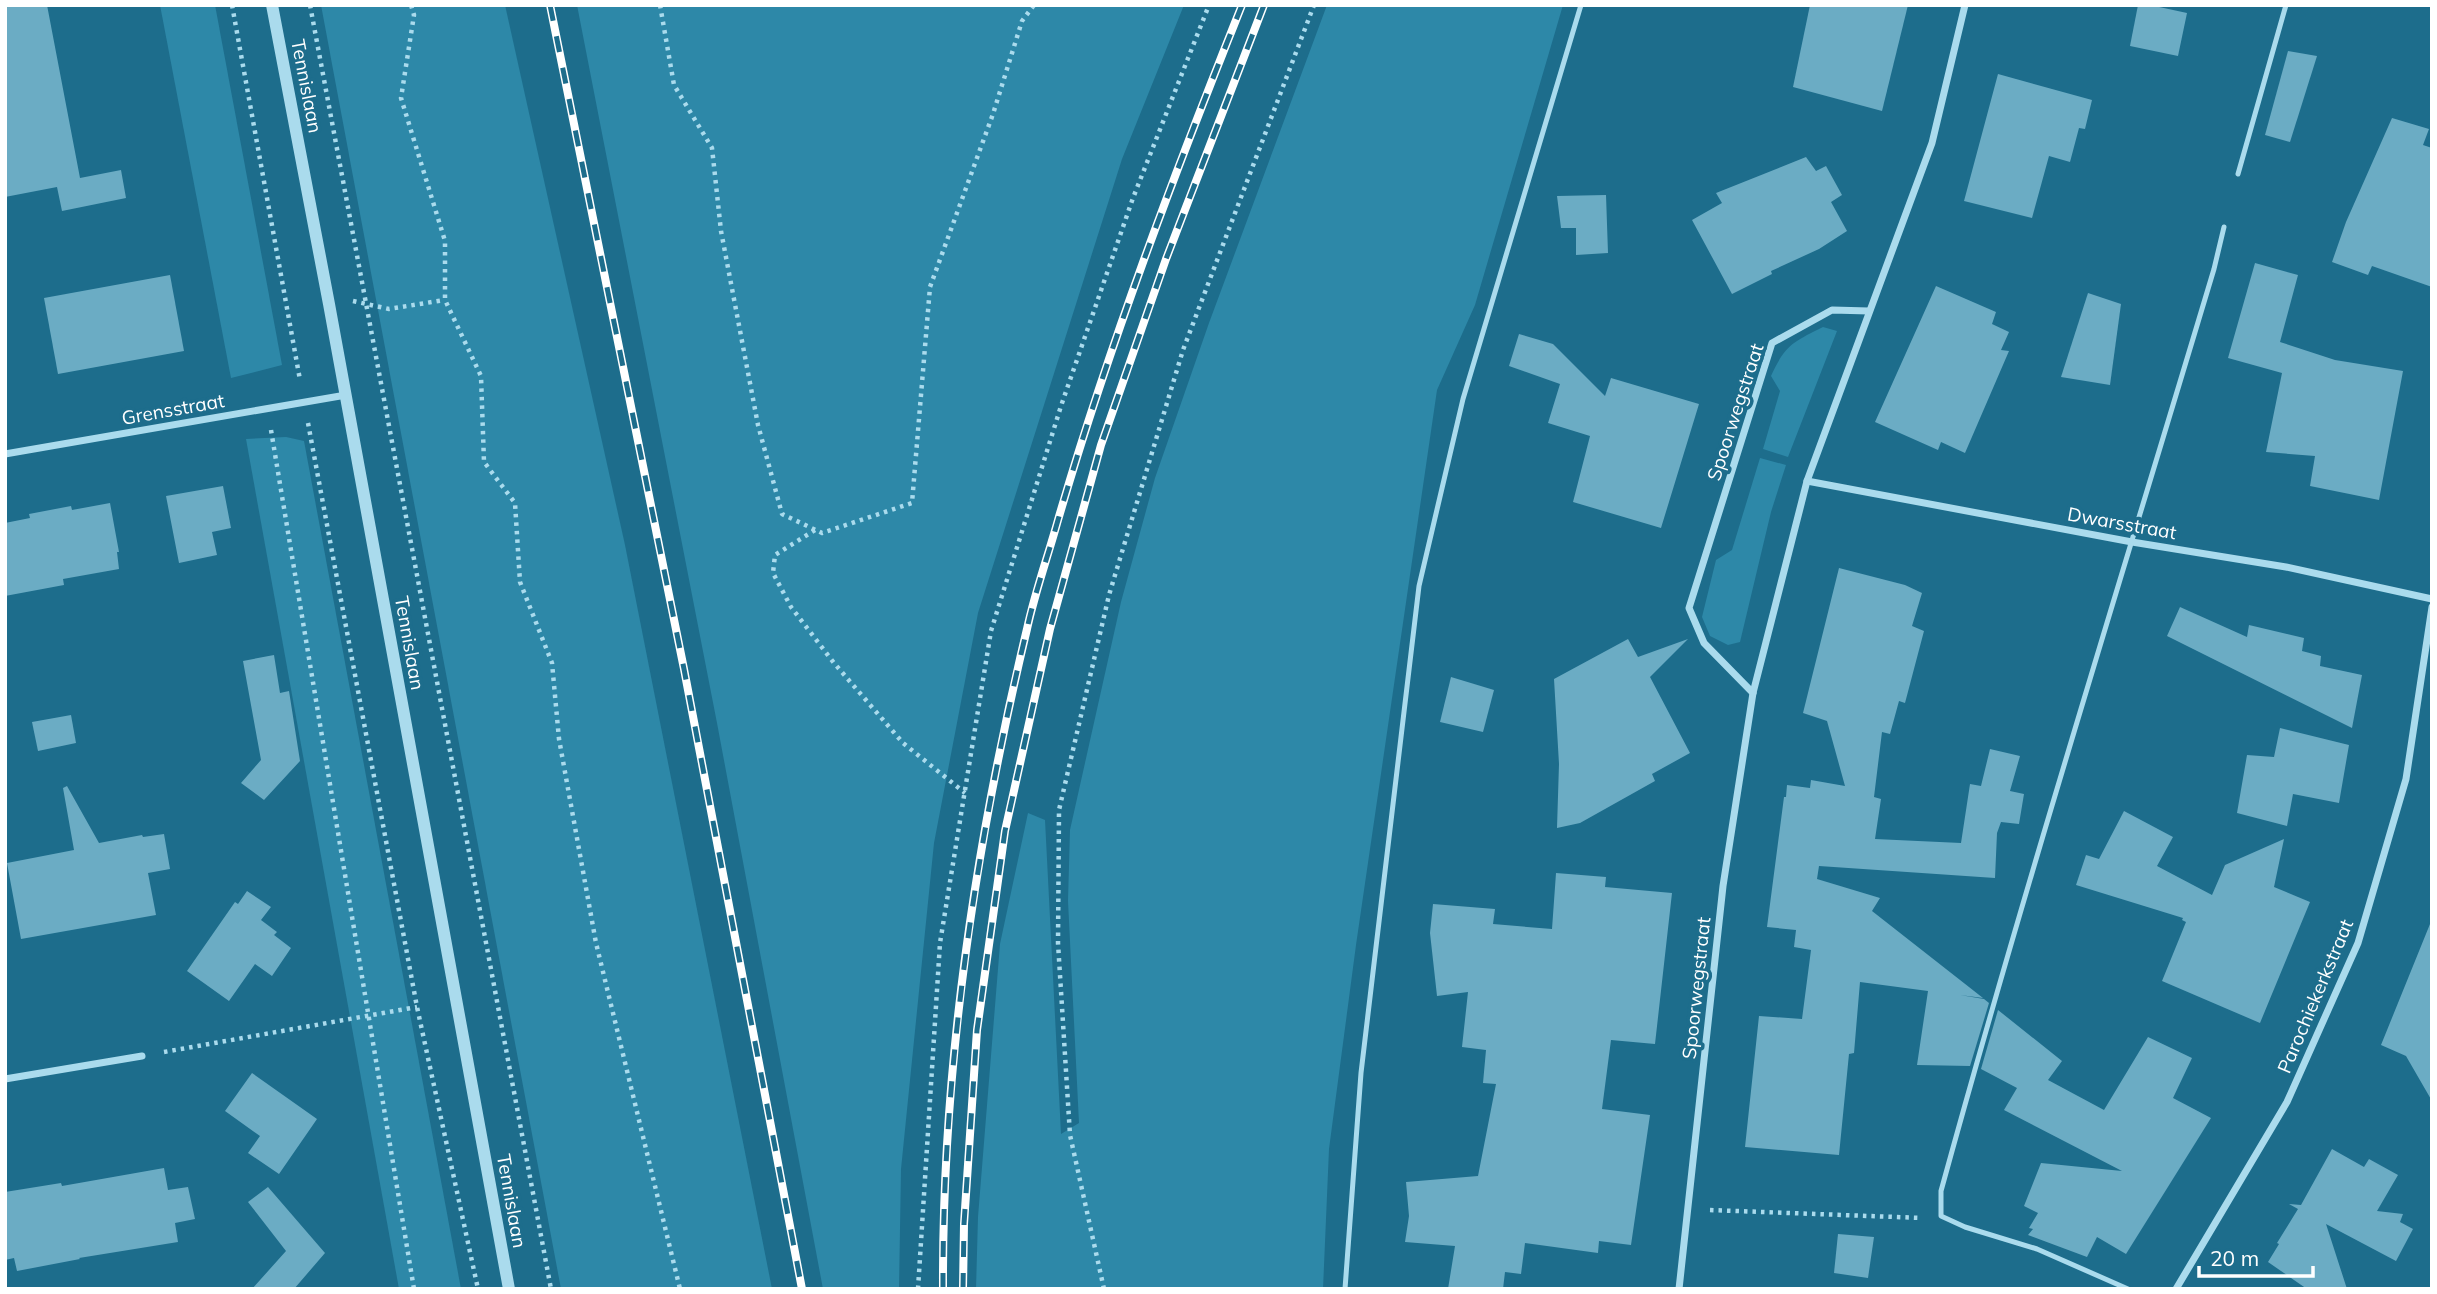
<svg xmlns="http://www.w3.org/2000/svg" width="2437" height="1294" viewBox="0 0 2437 1294" font-family="Mulish,sans-serif">
<rect width="100%" height="100%" fill="#1d6d8c"/>
<g fill="#2d88a8">
<path d="M160,5H215L282,365L231,378Z"/>
<path d="M321,5H505L625,545L772,1289H561Z"/>
<path d="M577,5H1184L1122,159L978,613L934,843L901,1169L899,1289H823L717,723Z"/>
<path d="M1327,5H1563L1475,305L1437,390L1356,945L1329,1149L1323,1289H976L978,1217L1000,944L1028,813L1045,820L1061,1134L1079,1123L1068,901L1070,830L1121,602L1155,478L1209,323Z"/>
<path d="M1823,327L1837,331L1788,457L1763,449L1780,391L1771,376C1785,345 1793,342 1823,327Z"/>
<path d="M286,437L304,441L461,1289H399L246,439Z"/>
<path d="M1760,458L1786,465L1771,512L1740,642L1728,645L1710,636L1702,617L1716,560L1732,550Z"/>
</g>
<g fill="#6bacc4">
<path d="M5,5H47L80,178L121,170L126,198L62,211L57,187L5,197Z"/>
<path d="M1810,5H1908L1882,111L1793,87Z"/>
<path d="M2138,5H2150L2187,13L2178,56L2130,46Z"/>
<path d="M2288,51L2317,56L2290,142L2265,135Z"/>
<path d="M1998,74L2092,100L2085,129L2079,128L2070,162L2049,156L2032,218L1964,201Z"/>
<path d="M2392,118L2429,129L2423,145L2432,148V287L2372,266L2368,275L2332,262L2346,222Z"/>
<path d="M1806,157L1816,171L1826,166L1842,195L1831,202L1847,231L1819,249L1771,271L1772,274L1732,294L1692,220L1722,203L1716,193Z"/>
<path d="M1606,195L1608,253L1576,255V228H1561L1557,196Z"/>
<path d="M2255,263L2298,275L2280,342L2335,360L2403,371L2379,500L2310,486L2315,456L2266,452L2282,373L2228,358Z"/>
<path d="M170,275L184,351L58,374L44,298Z"/>
<path d="M1936,286L1996,312L1992,324L2009,332L2001,350L2009,351L1965,453L1941,442L1938,450L1875,422Z"/>
<path d="M2088,293L2121,304L2110,385L2061,377Z"/>
<path d="M1519,334L1553,344L1605,396L1611,378L1699,404L1661,528L1573,502L1590,436L1548,423L1560,384L1509,366Z"/>
<path d="M223,486L231,528L212,532L217,555L179,563L166,496Z"/>
<path d="M110,503L119,552H117L119,569L63,579L64,585L5,596V523L30,518L29,514L71,506L72,510Z"/>
<path d="M1839,568L1905,585L1922,593L1912,626L1924,631L1905,703L1899,701L1890,734L1882,732L1874,797L1881,799L1875,839L1961,843L1970,784L1981,786L1990,749L2020,756L2010,791L2024,794L2019,824L2001,822L1997,833L1995,878L1819,866L1817,879L1880,898L1872,911L1983,998L1960,995L1984,999L1989,1003L1970,1066L1917,1065L1928,991L1860,982L1854,1053L1849,1054L1839,1155L1745,1147L1759,1016L1802,1019L1811,950L1794,947L1796,930L1767,927L1784,797H1786L1787,785L1810,788L1811,780L1845,786L1827,721L1803,713Z"/>
<path d="M2180,607L2247,637L2249,625L2304,638L2302,651L2321,656L2320,666L2362,675L2352,728L2167,636Z"/>
<path d="M1628,639L1638,657L1688,639L1650,677L1690,753L1652,774L1655,781L1580,823L1557,828L1559,764L1554,679Z"/>
<path d="M274,655L280,693L289,691L300,761L264,800L241,783L261,760L243,661Z"/>
<path d="M1451,677L1494,690L1483,732L1440,722Z"/>
<path d="M71,715L76,743L38,751L32,722Z"/>
<path d="M2280,728L2349,745L2339,803L2293,794L2287,826L2237,813L2247,755L2274,757Z"/>
<path d="M67,786L99,843L142,835L143,837L164,834L170,869L148,873L156,915L21,939L7,863L74,850L63,788Z"/>
<path d="M2124,811L2173,837L2157,866L2212,895L2225,865L2284,839L2274,887L2310,902L2260,1023L2162,981L2186,922L2182,920L2183,918L2076,885L2086,855L2099,859Z"/>
<path d="M1556,873L1606,877L1605,887L1672,893L1655,1044L1611,1040L1602,1109L1650,1115L1631,1245L1599,1241L1598,1253L1525,1243L1521,1274L1505,1272L1503,1289H1448L1455,1246L1405,1242L1409,1216L1406,1182L1478,1176L1496,1084L1483,1083L1486,1050L1462,1047L1468,992L1437,996L1430,933L1433,904L1495,909L1493,924L1552,929Z"/>
<path d="M247,891L271,907L261,920L277,932L274,935L291,948L272,976L255,964L229,1001L187,971L235,902L238,904Z"/>
<path d="M2430,924H2432V1101L2406,1056L2381,1045Z"/>
<path d="M1998,1010L2062,1061L2048,1080L2104,1110L2148,1037L2192,1058L2173,1098L2211,1118L2126,1254L2097,1237L2087,1257L2028,1235L2033,1229L2029,1228L2038,1213L2024,1206L2041,1163L2122,1171L2004,1110L2017,1088L1981,1069Z"/>
<path d="M252,1073L317,1119L279,1174L248,1153L260,1136L225,1111Z"/>
<path d="M2332,1149L2364,1167L2369,1159L2398,1175L2377,1211L2403,1214L2400,1222L2413,1229L2396,1261L2326,1224L2347,1289H2307L2268,1262L2279,1244L2277,1243L2298,1209L2289,1204L2301,1205Z"/>
<path d="M164,1168L168,1190L188,1187L195,1219L175,1223L178,1242L79,1258L80,1259L17,1271L14,1258L5,1260V1192L61,1183L62,1186Z"/>
<path d="M268,1187L325,1253L294,1289H252L286,1251L248,1202Z"/>
<path d="M1838,1234L1874,1237L1868,1278L1834,1273Z"/>
</g>
<g fill="none" stroke-linecap="round" stroke-linejoin="round">
<g stroke="#aadbed" stroke-width="4.5" stroke-dasharray="3.5 5" stroke-linecap="butt">
<path d="M232,5L300,380"/>
<path d="M310,5L551,1289"/>
<path d="M411,5L414,15L401,98L445,241V300L481,376L484,462L515,503L520,582L552,663L559,739L596,943L680,1289"/>
<path d="M660,5L674,85L712,148L721,231L758,425L782,514L822,533L912,503L930,287L993,114L1022,21L1034,5"/>
<path d="M353,301L389,309L444,300"/>
<path d="M308,423L417,1007L478,1289"/>
<path d="M271,430L414,1289"/>
<path d="M815,530L775,555L773,573L791,607L834,663L903,743L965,793"/>
<path d="M164,1052L417,1007"/>
<path d="M1710,1210L1922,1218"/>
<path d="M918,1289L940,943L991,631L1061,406L1133,198L1209,5"/>
<path d="M1104,1289L1070,1135L1058,943L1059,810L1109,595L1183,350L1314,5"/>
</g>
<g stroke="#aadbed" stroke-width="5">
<path d="M2238,174L2286,5"/>
<path d="M1345,1289L1361,1073L1419,586L1463,399L1581,5"/>
<path d="M2128,1289L2037,1249L1965,1227L1941,1216V1191C2026,882 2122,576 2214,269L2224,227"/>
</g>
<g stroke="#aadbed" stroke-width="7">
<path d="M5,454L346,395"/>
<path d="M1807,481L2132,542L2286,567L2432,599"/>
<path d="M1753,693L1704,643L1689,608L1772,343L1832,310L1869,311"/>
<path d="M5,1079L142,1056"/>
<path d="M1679,1289L1723,886L1753,693L1807,481L1932,143L1965,5"/>
<path d="M2176,1289L2287,1102L2358,943L2406,779L2432,607"/>
</g>
<path stroke="#aadbed" stroke-width="12" d="M272,5L329,304L509,1289"/>
<defs>
<g id="rail">
<path d="M550,5L684,669L802,1289"/>
<path d="M943,1289C942,1070 976,841 1027,629C1035,592 1048,556 1058,520C1109,345 1174,175 1242,5"/>
<path d="M963,1289L964,1224L977,1030L1005,831L1050,629L1101,445L1166,259L1264,5"/>
</g>
</defs>
<use href="#rail" stroke="#fff" stroke-width="8"/>
<use href="#rail" stroke="#1d6d8c" stroke-width="5" stroke-dasharray="16" stroke-linecap="butt"/>
</g>
<g text-anchor="middle" stroke-width="7" stroke-linejoin="round" paint-order="stroke">
<g font-size="19" fill="#fff" stroke="#1d6d8c">
<text transform="translate(307 86) rotate(79)" y="7">Tennislaan</text>
<text transform="translate(173 409) rotate(-10)" y="7">Grensstraat</text>
<text transform="translate(1735 412) rotate(-72)" y="7">Spoorwegstraat</text>
<text transform="translate(2122 523) rotate(10)" y="7">Dwarsstraat</text>
<text transform="translate(410 643) rotate(80)" y="7">Tennislaan</text>
<text transform="translate(1696 988) rotate(-84)" y="7">Spoorwegstraat</text>
<text transform="translate(2315 996) rotate(-67)" y="7">Parochiekerkstraat</text>
<text transform="translate(512 1201) rotate(80)" y="7">Tennislaan</text>
</g>
</g>
<rect width="2437" height="1294" fill="none" stroke="#ffffff" stroke-width="14"/>
<path d="M2199 1266v10h114v-10" fill="none" stroke="#ffffff" stroke-width="3.5"/>
<text x="2210" y="1266" font-size="21" fill="#ffffff" stroke="#1d6d8c" stroke-width="5" paint-order="stroke">20 m</text>
</svg>
